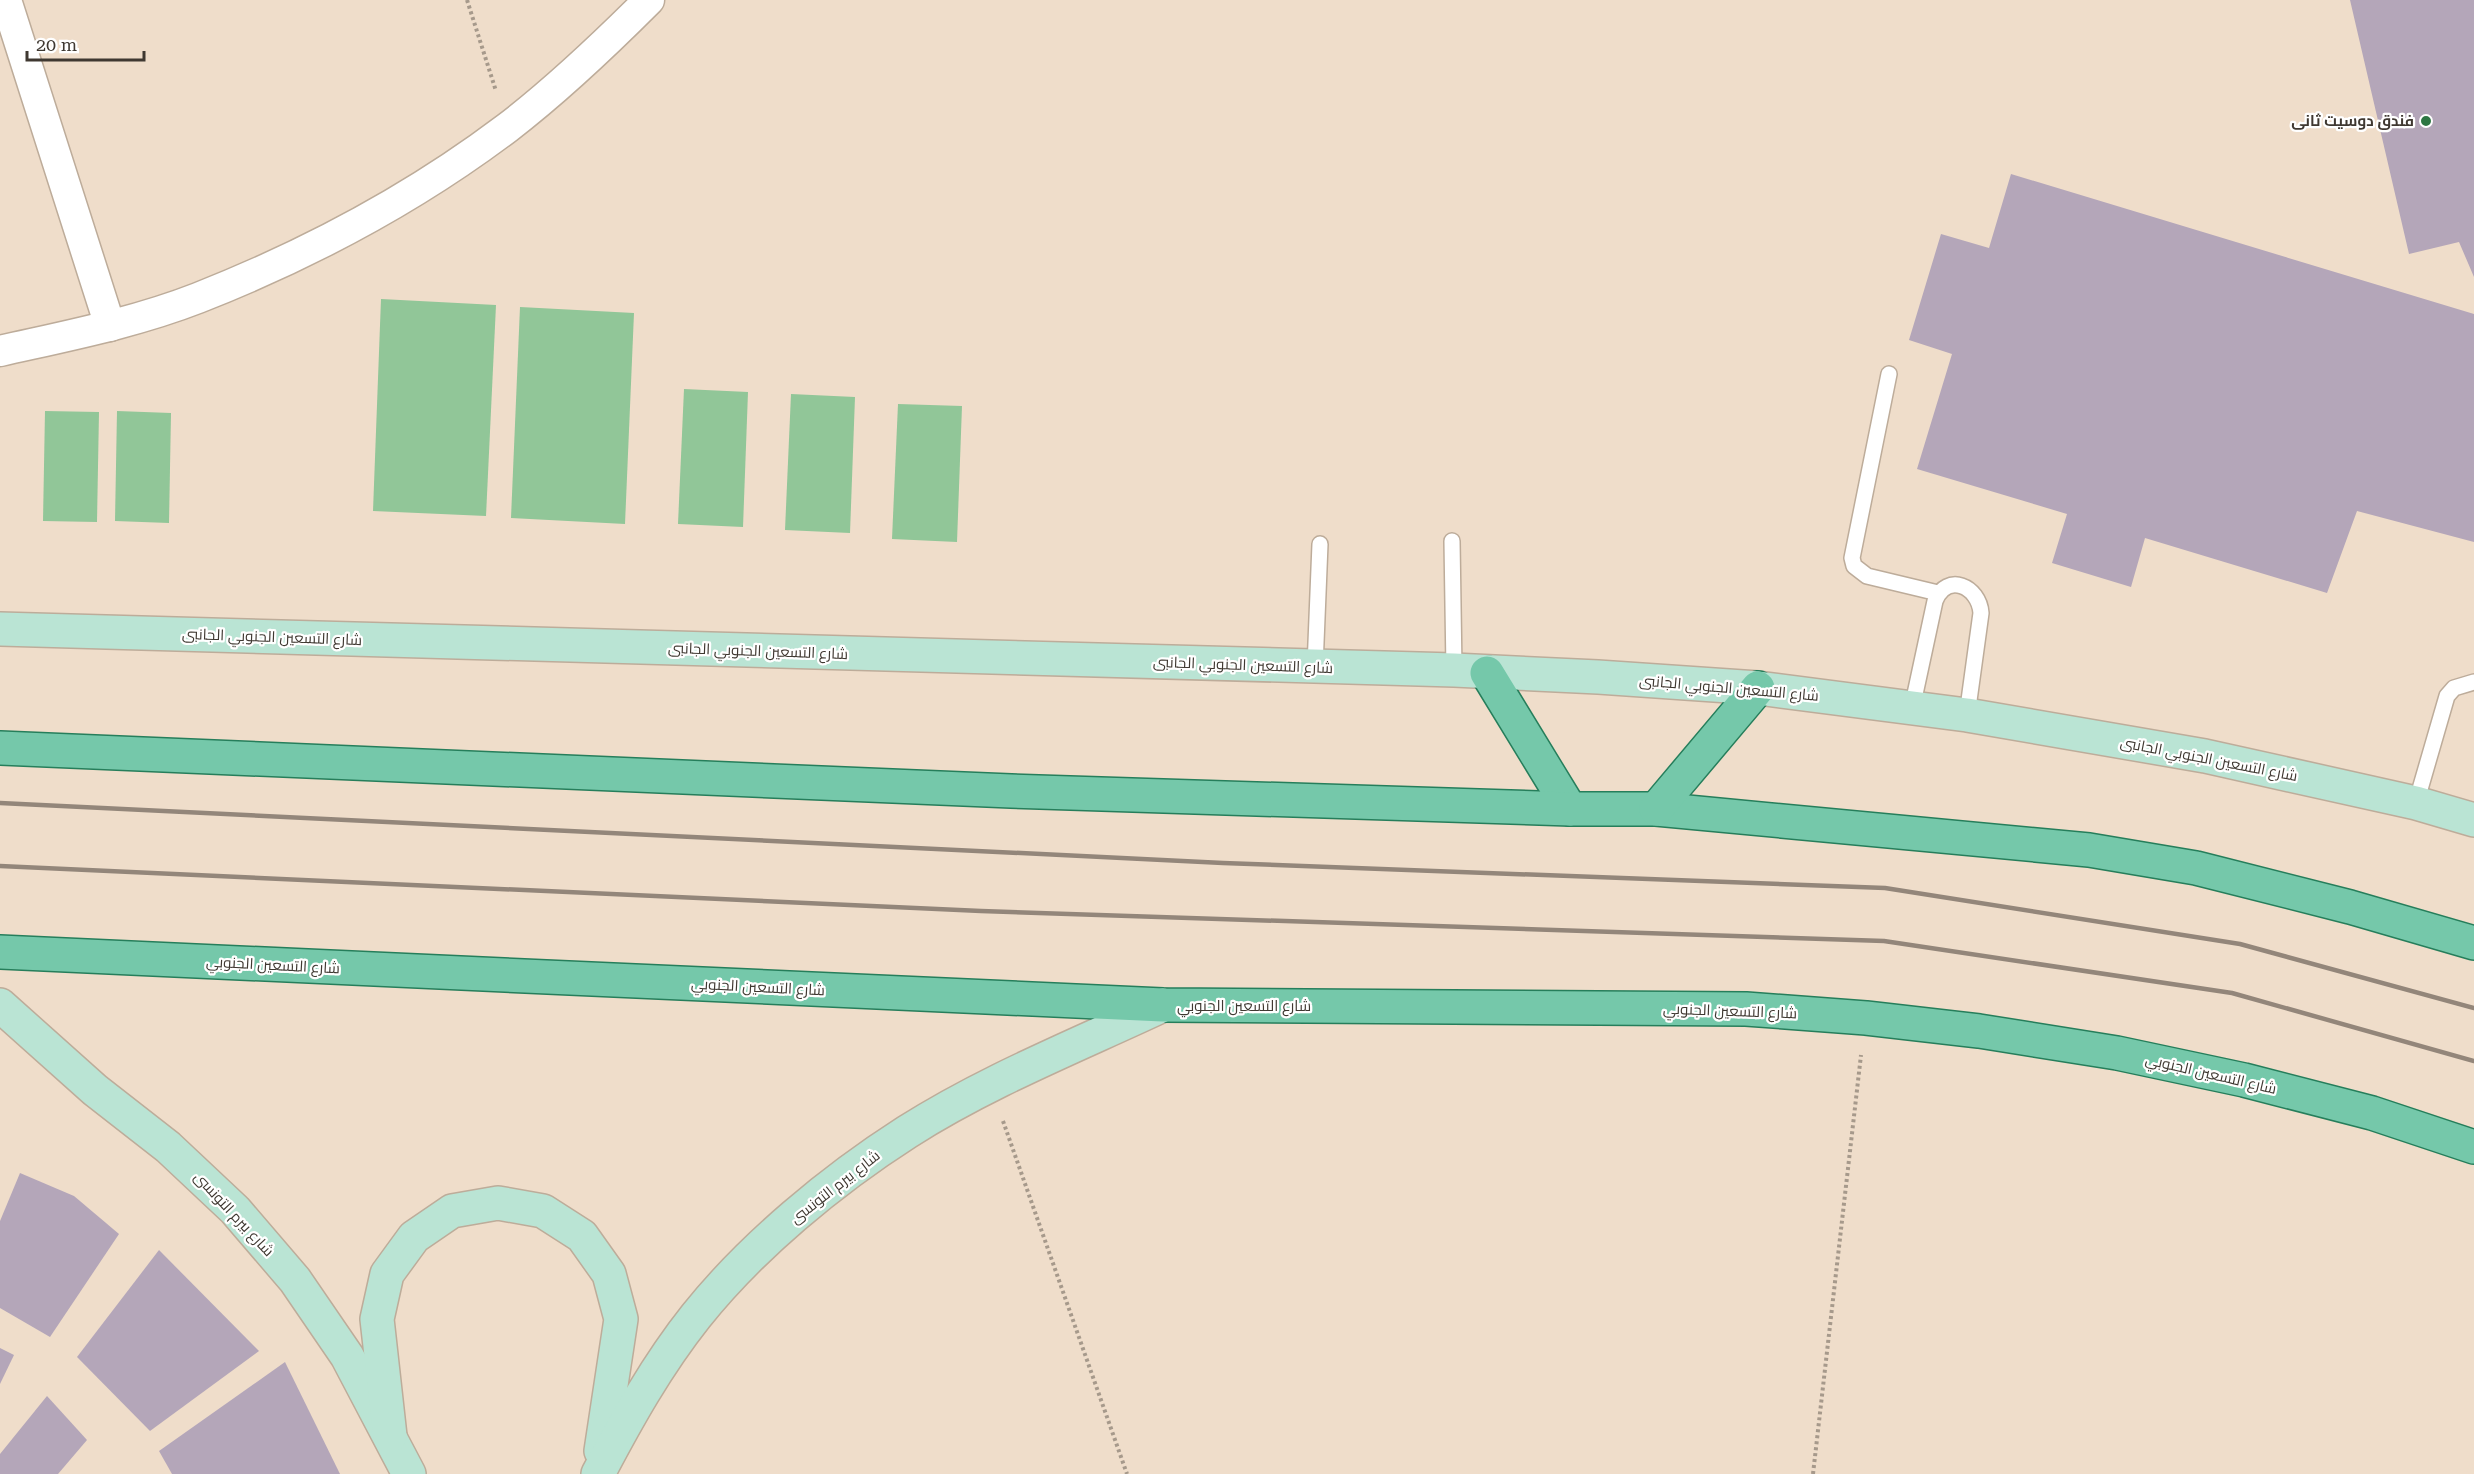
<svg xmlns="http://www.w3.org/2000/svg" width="2474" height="1474" viewBox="0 0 2474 1474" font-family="'Roboto Serif',Cairo,serif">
<rect width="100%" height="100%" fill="#efddca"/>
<g fill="#91c698">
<path d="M381,299L496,305L486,516L373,511Z"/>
<path d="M520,307L634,313L625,524L511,518Z"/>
<path d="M684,389L748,392L743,527L678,524Z"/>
<path d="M791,394L855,397L850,533L785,530Z"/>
<path d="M898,404L962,406L957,542L892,539Z"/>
<path d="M45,411L99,412L97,522L43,521Z"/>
<path d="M117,411L171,413L169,523L115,521Z"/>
</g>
<g fill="#b4a6b9">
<path d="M2350,0H2474V277L2459,242L2409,254Z"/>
<path d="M2011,174L2474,314V542L2357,511L2327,593L2145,538L2131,587L2052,563L2067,514L1917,469L1952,354L1909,340L1941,234L1989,248Z"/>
<path d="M20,1173L74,1196L119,1234L50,1337L0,1308V1221Z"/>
<path d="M159,1250L259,1351L150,1431L77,1357Z"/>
<path d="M0,1348L14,1355L0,1384Z"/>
<path d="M285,1362L340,1474H172L159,1451Z"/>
<path d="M47,1396L87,1440L58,1474H0V1454Z"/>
</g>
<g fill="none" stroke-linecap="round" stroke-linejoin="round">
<defs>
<g id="lane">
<path d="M1889,374L1852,558L1854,566L1867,576L1938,593"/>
<path d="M1452,541L1454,670"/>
<path d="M1315,667L1320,544"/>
<path d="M1912,708L1935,601C1947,572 1979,586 1981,613L1967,715"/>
<path d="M2416,803L2447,696L2454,688L2474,682"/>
</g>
<g id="street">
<path d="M6,0L110,326"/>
<path d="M0,351C66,336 134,323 198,298C307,255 413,199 507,128C558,89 604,45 649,0"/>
</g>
<g id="secondary">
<path d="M0,629L1454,670L1598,677L1758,688L1967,715L2205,756L2416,803L2474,820"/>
<path d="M0,1005L95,1090L168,1147L235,1210L295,1280L347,1356L409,1474"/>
<path d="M390,1436L377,1319L387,1274L414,1237L452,1211L498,1203L543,1211L582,1236L609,1274L621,1319L601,1451"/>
<path d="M598,1474C627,1419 657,1365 696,1316C752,1246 832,1180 907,1132C987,1081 1078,1045 1163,1005"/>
</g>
<g id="primary">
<path d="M1487,673L1570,809"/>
<path d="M0,748L1011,791L1570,809H1656L2089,850L2196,868L2350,907L2474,943"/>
<path d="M1656,809L1758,688"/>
<path d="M0,952L1163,1005L1746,1009L1866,1018L1979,1031L2117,1053L2244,1080L2372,1113L2474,1147"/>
</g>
</defs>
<use href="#lane" stroke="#bdac9a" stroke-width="18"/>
<use href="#street" stroke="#bdac9a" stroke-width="33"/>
<use href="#secondary" stroke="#bdac9a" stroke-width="36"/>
<use href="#primary" stroke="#267e5b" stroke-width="36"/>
<g stroke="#a6998b" stroke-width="4" stroke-dasharray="3 3" stroke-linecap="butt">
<path d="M467,0L496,91"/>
<path d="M1003,1121L1127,1474"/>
<path d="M1813,1474L1861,1055"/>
</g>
<use href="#lane" stroke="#fff" stroke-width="15"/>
<use href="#street" stroke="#fff" stroke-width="30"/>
<use href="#secondary" stroke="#bae4d4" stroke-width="33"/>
<use href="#primary" stroke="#75c8aa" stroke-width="33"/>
<g stroke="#93867a" stroke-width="4.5">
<path d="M0,803L1223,863L1885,888L2240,944L2474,1008"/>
<path d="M0,866L981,911L1884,941L2232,993L2474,1061"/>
</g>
</g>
<circle fill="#2d7643" stroke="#fff" stroke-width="2" cx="2426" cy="121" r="6"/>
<g text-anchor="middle" stroke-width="4.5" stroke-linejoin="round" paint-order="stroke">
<g font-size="15" font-weight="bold" fill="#3f3831" stroke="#fff" text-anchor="end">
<text x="2414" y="126">فندق دوسيت ثانى</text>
</g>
<g font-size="15" fill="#3f3831" stroke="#fff">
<text transform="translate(272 637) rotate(2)" y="5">شارع التسعين الجنوبي الجانبى</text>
<text transform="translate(758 651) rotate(2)" y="5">شارع التسعين الجنوبي الجانبى</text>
<text transform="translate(1243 665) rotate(2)" y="5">شارع التسعين الجنوبي الجانبى</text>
<text transform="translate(1729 688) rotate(5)" y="5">شارع التسعين الجنوبي الجانبى</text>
<text transform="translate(2209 759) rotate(11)" y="5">شارع التسعين الجنوبي الجانبى</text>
<text transform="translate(273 965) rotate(3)" y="5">شارع التسعين الجنوبي</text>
<text transform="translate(758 987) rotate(3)" y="5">شارع التسعين الجنوبي</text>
<text x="1244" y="1011">شارع التسعين الجنوبي</text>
<text transform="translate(1730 1011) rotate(2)" y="5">شارع التسعين الجنوبي</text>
<text transform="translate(2211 1074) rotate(13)" y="5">شارع التسعين الجنوبي</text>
<text transform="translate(835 1187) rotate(-38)" y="5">شارع بيرم التونسى</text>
<text transform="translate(234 1214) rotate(47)" y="5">شارع بيرم التونسى</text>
</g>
</g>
<path d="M27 51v9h117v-9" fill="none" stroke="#3f3831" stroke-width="3"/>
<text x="36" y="51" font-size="18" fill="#3f3831" stroke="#ffffff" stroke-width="4.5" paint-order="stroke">20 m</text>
</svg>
